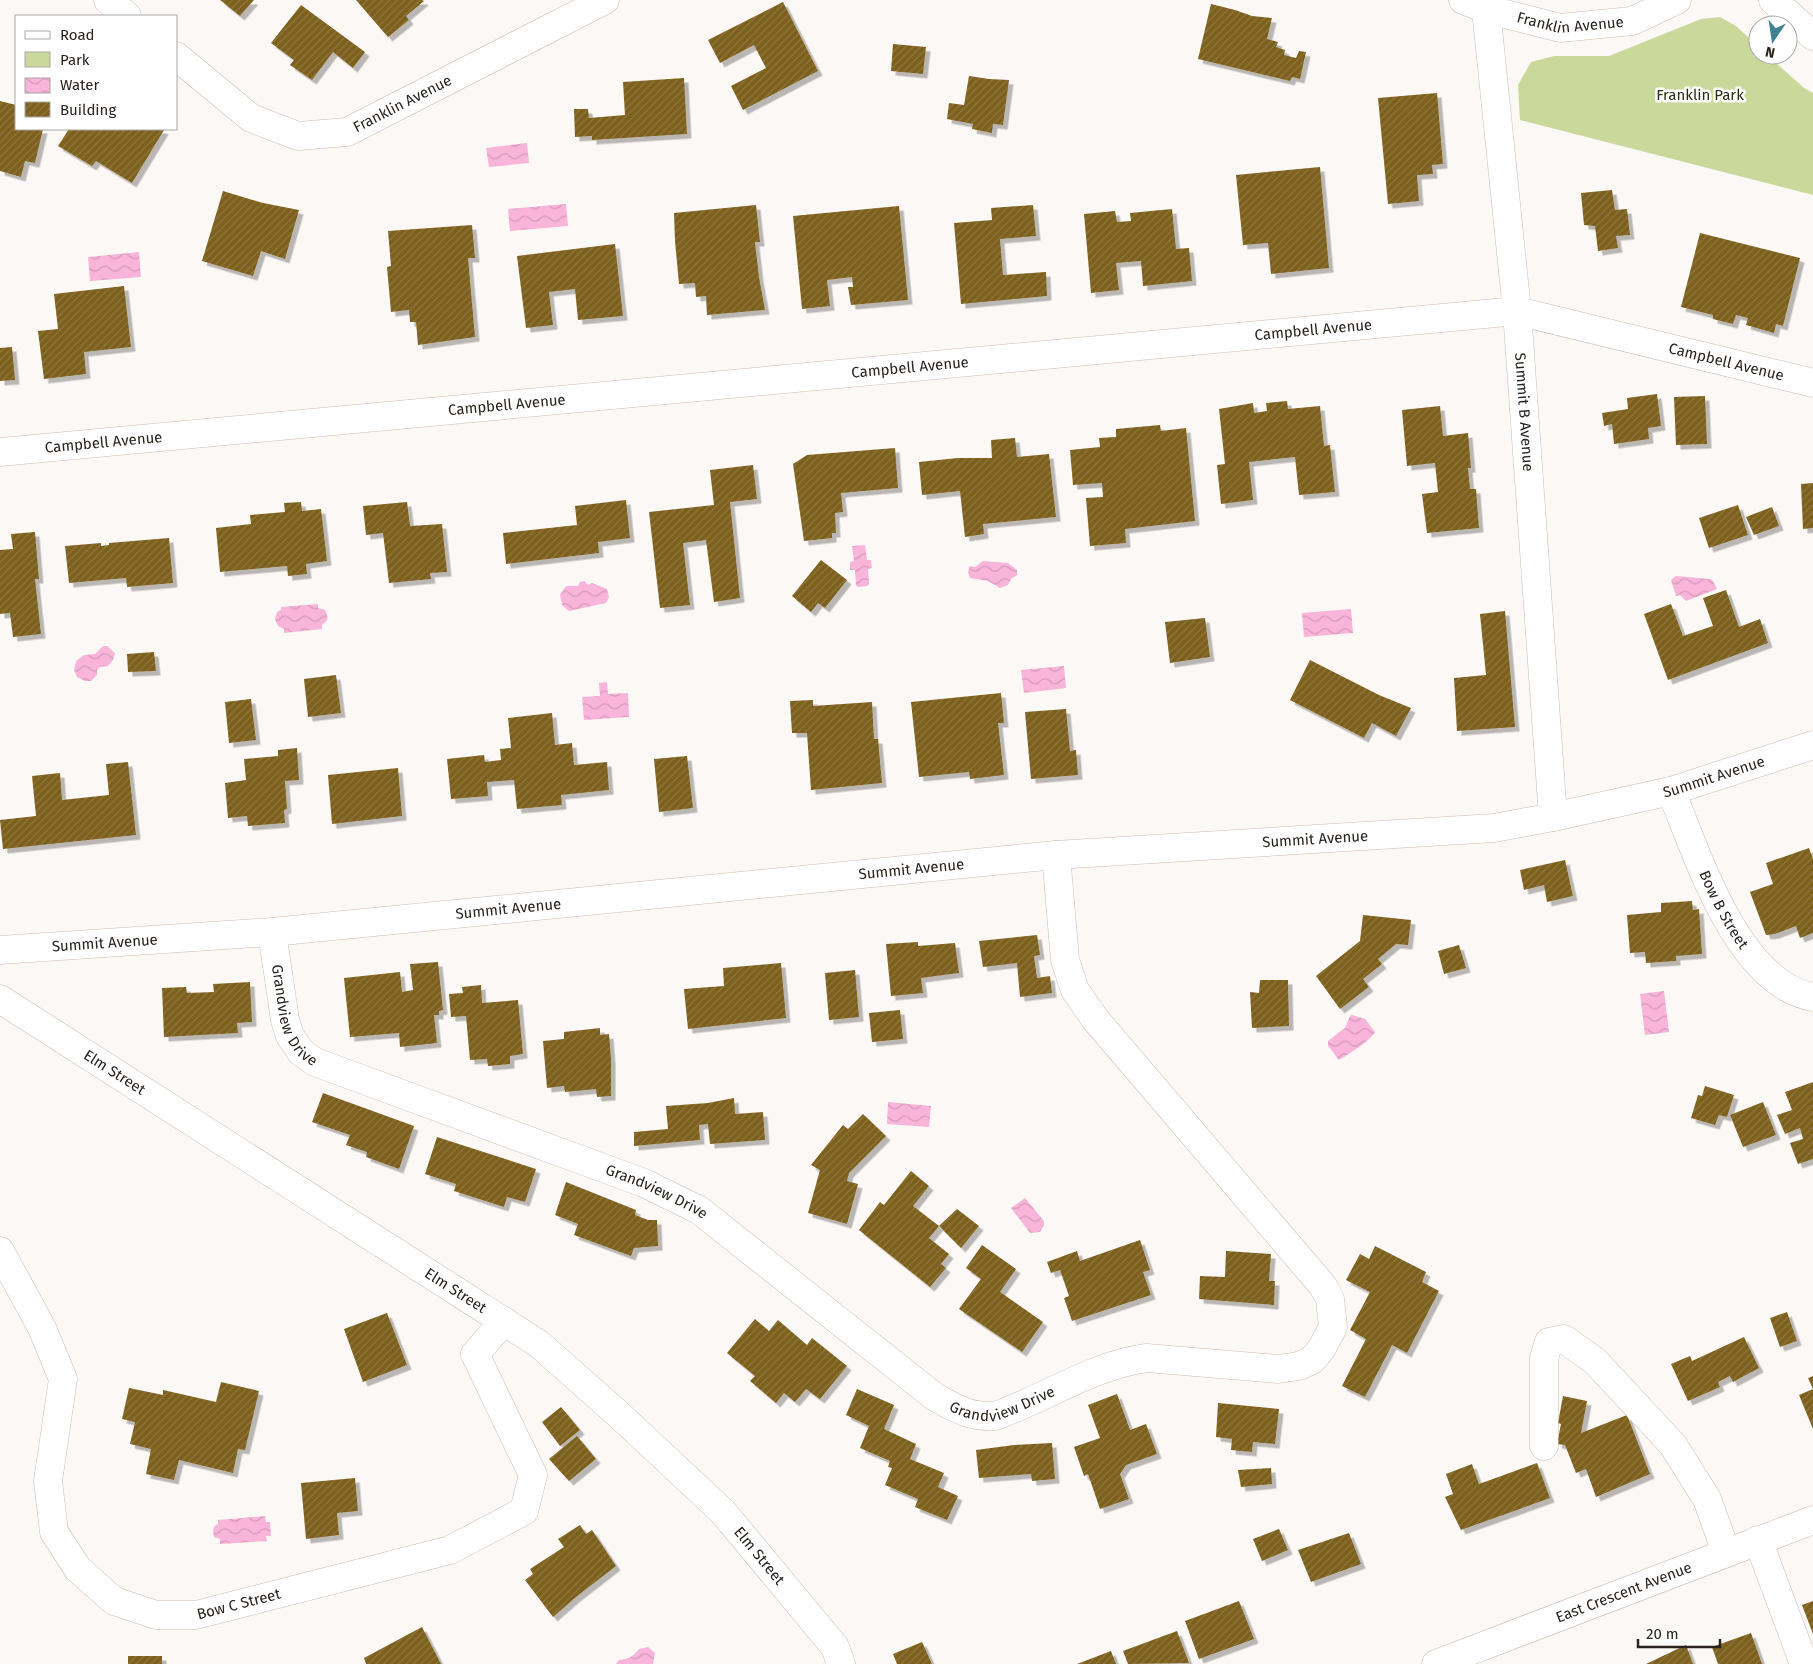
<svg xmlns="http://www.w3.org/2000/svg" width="1813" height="1664" viewBox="0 0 1813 1664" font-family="'Fira Sans',sans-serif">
<defs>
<pattern id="water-waves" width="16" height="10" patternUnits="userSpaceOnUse" patternTransform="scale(1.25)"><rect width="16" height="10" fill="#f9b4d9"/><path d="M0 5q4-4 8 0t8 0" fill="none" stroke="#d59aba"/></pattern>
<pattern id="building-hatch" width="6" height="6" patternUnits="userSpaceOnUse" patternTransform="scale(1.25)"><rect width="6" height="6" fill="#7d601b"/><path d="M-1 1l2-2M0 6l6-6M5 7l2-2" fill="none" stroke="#8e7743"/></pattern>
<filter id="shadow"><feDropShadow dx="4.5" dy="4.5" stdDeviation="0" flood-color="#0004"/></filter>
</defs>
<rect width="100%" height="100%" fill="#fcf8f6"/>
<path fill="#cbd89c" d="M1720,17L1736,26L1758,46V55H1767L1804,88L1813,93V195L1520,120L1518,85L1531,62L1554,56H1609L1701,19Z"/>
<g fill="url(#water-waves)">
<path d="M527,143L529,163L489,167L486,148Z"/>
<path d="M566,204L568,226L510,231L508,209Z"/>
<path d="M139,252L141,277L90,281L88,257Z"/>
<path d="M865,545L867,560H871L872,568L868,569L869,584L867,586L858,587L856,585L855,570H850V562L854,561L852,546Z"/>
<path d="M983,561L1008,563L1017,570V575L1011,579L1008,585L1000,588L988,581L970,578L968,572L970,566L975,567Z"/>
<path d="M1676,576L1710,579L1713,581L1717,589L1686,601L1680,595L1676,596L1671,580Z"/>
<path d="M584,581L588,585L592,583L607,589L609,597L606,603L569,611L562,605L560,595L566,586H578L580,582Z"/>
<path d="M318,604V608L325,610C329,618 328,620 322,625V629L284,633V629L278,626L275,619L277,612L281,610V607Z"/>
<path d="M1351,609L1353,633L1304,637L1302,613Z"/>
<path d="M103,646H107L115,653L113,660L108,666L100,667L97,670V675L91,681H85L77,677L74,670L76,661L84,655L95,654Z"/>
<path d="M1064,666L1066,688L1024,693L1021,670Z"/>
<path d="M607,682L608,694L628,693L629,717L584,720L582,697L600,696L599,683Z"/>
<path d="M1664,991L1669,1032L1645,1035L1640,994Z"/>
<path d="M1352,1015L1365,1019L1375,1032C1370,1041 1349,1054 1339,1060L1328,1046V1041L1345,1028L1350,1016Z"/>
<path d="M888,1102L931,1106L929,1127L887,1124Z"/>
<path d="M1025,1198L1044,1221V1225L1040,1232L1030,1233L1011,1208Z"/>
<path d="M265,1516L266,1522H270L271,1536H266L267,1541L220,1544V1539L214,1537C213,1532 212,1526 218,1524V1520Z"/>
<path d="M648,1647L655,1653L653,1664H616L619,1660C628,1659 633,1657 639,1649Z"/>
</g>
<g fill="url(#building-hatch)" filter="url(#shadow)">
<path d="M220,0H254L240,16Z"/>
<path d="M356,0H422L424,1L406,16L409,20L388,37Z"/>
<path d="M783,2L818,71L743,110L731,86L766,68L754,45L720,63L708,40Z"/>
<path d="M1211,4L1235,10L1252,16L1272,18L1267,39L1278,42L1276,47L1285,50L1284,55L1296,58L1299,51L1306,52L1300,79L1292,77L1290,81L1198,59Z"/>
<path d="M301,5L365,52L353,68L333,52L312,80L290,65L294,60L271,43Z"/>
<path d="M893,44L926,47L923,74L891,71Z"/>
<path d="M969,76L989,79L1009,80L1003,125L993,124L992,133L972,129L973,124L947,119L949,103L964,105Z"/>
<path d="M684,78L687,134L592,140V136L575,137L574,109H588L589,118L625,115L623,82Z"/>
<path d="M1437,93L1443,164L1432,165L1433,174L1417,175L1419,201L1388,204L1378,98Z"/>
<path d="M0,101L16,105V129H43L35,163L25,161L21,177L0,171Z"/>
<path d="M69,129H162L164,130L132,183L96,161L92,166L58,146Z"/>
<path d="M1320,167L1329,268L1271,274L1268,243L1243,245L1236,175Z"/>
<path d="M1612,190L1615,210L1627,209L1630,235L1616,236L1618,248L1598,251L1595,226L1584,225L1581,193Z"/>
<path d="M223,191L263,203L299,210L285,259L261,251L253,276L202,261Z"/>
<path d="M756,205L760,242H755L759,277L765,310L707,315L706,296L696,297L695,283L679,284L675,241L674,213Z"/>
<path d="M1033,205L1036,236L1000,239L1003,275L1046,272L1047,296L961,304L954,223L992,220L991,208Z"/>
<path d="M899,206L908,300L851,305L848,287H853L852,277L827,280L830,306L802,309L793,216Z"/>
<path d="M1172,209L1176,249L1189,248L1192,281L1143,286L1141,261L1116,263L1119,290L1091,293L1084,214L1115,211L1117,222L1131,221L1130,213Z"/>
<path d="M472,225L475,258H468L475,337L418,345L416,322H410L409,310L391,312L387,267L391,266L388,231Z"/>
<path d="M1700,233L1800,258L1783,326L1776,324L1774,333L1746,325L1748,318L1736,315L1733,324L1713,319V315L1681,307Z"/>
<path d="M615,244L623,316L578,320L575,289L549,292L553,325L526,328L517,256Z"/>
<path d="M124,286L131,347L84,352L86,374L44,379L38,331L58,329L54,294Z"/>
<path d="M12,347L15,380L0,381V348Z"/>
<path d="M1657,394L1661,426L1648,428L1649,439L1614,444L1612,424L1604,426L1602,413L1628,409L1627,398Z"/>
<path d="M1705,396L1707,444L1676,445L1674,397Z"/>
<path d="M1287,401L1288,409L1320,406L1324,446L1330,445L1335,492L1299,495L1295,457L1249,462L1253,500L1221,504L1217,465L1225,464L1219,409L1253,403L1254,413L1267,411L1266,403Z"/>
<path d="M1440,406L1443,436L1468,433L1471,468H1468L1470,489H1476L1479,528L1427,533L1422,494L1438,492L1435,463L1407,466L1402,410Z"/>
<path d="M1160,425L1161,431L1186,428L1195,521L1125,529L1126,543L1090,546L1086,498L1103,497L1102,483L1073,485L1070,450L1100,447L1099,438L1116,437V429Z"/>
<path d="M1015,438L1017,457L1049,454L1056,517L983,524L984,534L965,537L960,491L922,495L919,462L958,458H992L991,440Z"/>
<path d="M895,448L898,488L841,493L843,512L835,513L836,533H832V538L804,541L793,464L807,455Z"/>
<path d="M753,465L757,499L730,502L740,598L714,602L706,540L683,543L690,605L660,608L649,512L714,505L710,470Z"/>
<path d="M1813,483V528L1803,529L1801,484Z"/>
<path d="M626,500L630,538L598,542L599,553L506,564L503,533L577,525L575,506Z"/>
<path d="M301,502L302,511L321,509L327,561L306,564L307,574L288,576L287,566L220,572L216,528L251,524L250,515L285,512L284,503Z"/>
<path d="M407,502L410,526L442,524L447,572L430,573L431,579L389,583L383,533L366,535L363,506Z"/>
<path d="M1738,505L1748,535L1709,548L1699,518Z"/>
<path d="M1772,507L1779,526L1754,535L1746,517Z"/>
<path d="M35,532L39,579H35L41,634L13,637L10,613L0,614V550L13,549L11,534Z"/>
<path d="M169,538L173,583L127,587L126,578L69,583L65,546L101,543V546L109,545V543Z"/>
<path d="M821,560L847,580L825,608L818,603L811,612L792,596Z"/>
<path d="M1726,590L1739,627L1760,619L1768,643L1668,680L1644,614L1671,604L1683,636L1713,626L1703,598Z"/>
<path d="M1505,611L1515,727L1457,731L1454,678L1486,675L1480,614Z"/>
<path d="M1205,618L1210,657L1170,663L1165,622Z"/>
<path d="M154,652L156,671L128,672L127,654Z"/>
<path d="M1310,660L1379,695L1411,708L1396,736L1372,723L1364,738L1290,700Z"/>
<path d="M336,675L341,713L308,717L304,679Z"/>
<path d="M1001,693L1004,723H998L1004,775L970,779L969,772L919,777L911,702Z"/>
<path d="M251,699L256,740L229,743L225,702Z"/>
<path d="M813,700V706L872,702L874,739H878L882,783L811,790L807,733H792L790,701Z"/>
<path d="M1066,709L1070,751L1076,750L1078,775L1031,779L1025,712Z"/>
<path d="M552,713L555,745L572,743L574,765L607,762L609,790L561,795L562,805L517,809L514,780L487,782L488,796L451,799L447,759L484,755L485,762L501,760L500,749L511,748L508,718Z"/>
<path d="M297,748L299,780L285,781L287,809L284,810L285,823L248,826L247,816L228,818L225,783L246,780L244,759L278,756V750Z"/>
<path d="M687,756L693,808L659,812L654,759Z"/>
<path d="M128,762L136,835L3,849L0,820L36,816L32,776L60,773L62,800L109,795L106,764Z"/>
<path d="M398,768L402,816L332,824L328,775Z"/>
<path d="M1809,848L1813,859V933L1800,938L1796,926L1775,934L1766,935L1750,892L1773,884L1766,863Z"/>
<path d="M1565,860L1573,896L1547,902L1544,885L1524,890L1520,870Z"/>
<path d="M1692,901L1693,910L1699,909L1702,954L1676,956V961L1646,963L1645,952L1630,953L1627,915L1661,912V903Z"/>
<path d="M1363,915L1411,920L1408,945L1396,944L1378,959L1382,964L1363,979L1369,987L1340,1009L1316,976L1360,941Z"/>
<path d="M1037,935L1040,955L1034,956L1037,978L1050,976L1052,993L1020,997L1017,963L983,967L979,941Z"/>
<path d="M918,942V946L955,943L959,973L921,978L923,993L891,996L886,944Z"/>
<path d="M1459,945L1466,968L1444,974L1438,951Z"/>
<path d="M438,962L443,1010L439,1011V1015H434L437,1043L400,1047L399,1033L350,1037L344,978L400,972L402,992L413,990L410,964Z"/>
<path d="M781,963L786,1018L688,1029L684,989L724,986L723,968Z"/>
<path d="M855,970L859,1017L829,1020L825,973Z"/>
<path d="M1260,980H1288L1289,1026L1252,1028L1250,992L1259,993Z"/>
<path d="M250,982L252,1022L237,1023L238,1033L164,1037L162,988L186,987L187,993L214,992L213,984Z"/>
<path d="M481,985L482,1003L518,1000L523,1054L510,1056V1064L488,1066L487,1059L470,1060L466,1016L451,1017L449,994L463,993L462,987Z"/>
<path d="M900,1010L903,1039L872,1042L869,1013Z"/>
<path d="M600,1028V1035L609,1034L611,1059V1096L597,1097L596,1089L565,1092L564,1086L547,1088L543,1041L564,1039V1032Z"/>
<path d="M1813,1082V1159L1798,1164L1790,1143L1803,1139L1800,1128L1785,1134L1777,1115L1792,1110L1785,1092Z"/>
<path d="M1705,1086L1734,1095L1727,1117L1719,1115L1715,1125L1691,1118L1698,1095L1702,1096Z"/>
<path d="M323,1093L414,1126L399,1169L366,1157L367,1152L346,1145L350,1135L312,1122Z"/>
<path d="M734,1098L735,1114L763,1112L765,1140L710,1144L708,1124L699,1125L700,1140L634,1146V1132L668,1129L666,1106L708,1103Z"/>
<path d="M1763,1102L1776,1135L1743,1147L1730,1115Z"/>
<path d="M863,1114L886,1136L849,1173L847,1181L858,1184L847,1224L808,1213L820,1170L811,1165L843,1125L848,1129Z"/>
<path d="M437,1137L536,1169L525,1202L507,1197L504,1207L454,1191L456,1184L425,1174Z"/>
<path d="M911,1171L929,1186L913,1206L939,1226L929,1238L949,1254L941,1264L946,1268L930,1287L859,1230L880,1202L884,1205Z"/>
<path d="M566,1182L636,1210L635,1215L648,1220H657L658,1246L634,1248L631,1256L574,1235L578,1224L555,1215Z"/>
<path d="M957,1209L979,1226L961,1248L939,1226Z"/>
<path d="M1140,1240L1150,1270L1143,1272L1151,1295L1072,1321L1064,1298L1069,1296L1060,1270L1051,1273L1047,1262L1077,1251L1080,1261Z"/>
<path d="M982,1245L1016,1269L1000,1292L1043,1322L1022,1352L959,1309L981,1279L966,1268Z"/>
<path d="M1375,1246L1426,1272L1422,1282L1439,1291L1407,1353L1392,1345L1365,1397L1342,1386L1366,1339L1350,1330L1370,1292L1346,1280L1360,1254L1369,1259Z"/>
<path d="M1226,1251L1271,1254L1269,1281H1275L1274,1305L1199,1299L1200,1276L1225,1277Z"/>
<path d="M1787,1312L1797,1341L1780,1347L1770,1318Z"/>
<path d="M387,1313L407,1365L363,1382L344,1329Z"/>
<path d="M755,1319L769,1331L778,1320L807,1345L812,1338L847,1366L820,1399L806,1389L795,1402L784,1393L776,1403L750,1381L755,1376L727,1353Z"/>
<path d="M1744,1337L1759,1368L1733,1382L1730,1376L1718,1382L1720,1387L1688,1401L1671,1364L1690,1356L1692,1361Z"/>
<path d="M1813,1376V1429L1799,1395L1813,1389L1808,1378Z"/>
<path d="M221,1382L259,1391L245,1450L238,1449L233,1473L179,1460L174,1480L146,1474L151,1449L130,1444L135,1422L122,1419L129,1388L163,1395V1390L216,1402Z"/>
<path d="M857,1389L894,1405L884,1429L916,1444L910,1459L944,1473L938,1487L958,1496L947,1520L915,1507L918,1499L885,1485L892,1468L888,1467L890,1461L860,1448L869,1426L846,1415Z"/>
<path d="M1117,1394L1130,1430L1146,1424L1157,1454L1126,1465L1120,1474L1129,1499L1100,1509L1088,1474L1084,1476L1074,1447L1100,1438L1088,1405Z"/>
<path d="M1563,1396L1587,1401L1581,1433L1627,1415L1650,1474L1596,1497L1586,1469L1576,1473L1565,1445L1557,1444L1561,1424L1558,1423Z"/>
<path d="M1218,1403L1279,1409L1275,1444L1253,1442L1252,1452L1231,1450L1232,1439L1216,1437Z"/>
<path d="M561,1407L580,1430L560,1446L542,1422Z"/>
<path d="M577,1436L596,1459L569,1481L549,1459Z"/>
<path d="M1052,1443L1055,1479L1032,1481L1031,1474L979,1478L976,1450L1014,1445Z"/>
<path d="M1537,1463L1550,1498L1461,1530L1445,1497L1453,1494L1446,1474L1472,1464L1479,1484Z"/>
<path d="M1271,1468L1272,1484L1241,1487L1238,1470Z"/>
<path d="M355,1478L358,1511L337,1513L339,1535L306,1539L301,1483Z"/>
<path d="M580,1525L586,1534L592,1530L616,1566L576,1597L553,1617L525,1580L533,1574L530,1569L564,1547L558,1539Z"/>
<path d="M1279,1529L1288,1550L1262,1561L1253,1539Z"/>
<path d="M1349,1533L1361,1564L1311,1582L1298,1550Z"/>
<path d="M1239,1601L1254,1639L1199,1659L1185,1621Z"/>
<path d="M1813,1601V1634L1802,1605Z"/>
<path d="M422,1627L441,1664H366L364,1658Z"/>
<path d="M1177,1631L1189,1663L1128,1664L1123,1651Z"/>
<path d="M1751,1633L1762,1664H1718L1712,1647Z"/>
<path d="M922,1642L932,1664H897L893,1654Z"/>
<path d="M1686,1645L1693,1664H1646Z"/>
<path d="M1111,1651L1116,1664H1077Z"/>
<rect x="128" y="1656" width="34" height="8"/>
</g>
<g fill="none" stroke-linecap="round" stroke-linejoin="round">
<defs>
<g id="minor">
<path d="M108,0L127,16"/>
<path id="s1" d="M1463,0L1486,9L1560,28L1632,21L1677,0"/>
<path d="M1773,0L1813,36"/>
<path id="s2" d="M1486,9L1517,311L1553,817"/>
<path id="s3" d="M176,56L251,118L298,136L347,132L605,0"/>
<path id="s4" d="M0,452L1517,311L1813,383"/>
<path id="s5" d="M1671,791C1697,853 1737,984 1813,997"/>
<path id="s6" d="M272,932L285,1020L290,1036L301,1052L315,1062L644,1183L699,1210L935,1397C957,1409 969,1417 995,1416C1046,1398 1093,1365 1147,1358L1278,1369L1299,1366L1312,1360L1322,1348L1333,1327L1330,1299L1323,1286L1095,1019L1075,990L1065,960L1056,855"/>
<path id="s7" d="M0,950L272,932L1056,855L1494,828L1553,817L1671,791L1813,745"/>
<path id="s8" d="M0,999L539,1344L617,1413L723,1512L835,1647L841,1664"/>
<path id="s9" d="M0,1251L42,1328L63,1379L48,1481L54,1532L78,1569L114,1601L156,1615H196L450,1550L524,1511L533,1475L475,1354L504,1321"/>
<path d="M1544,1446V1358L1549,1342L1564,1339L1595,1361L1673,1445L1707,1499L1726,1552"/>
<path d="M1758,1540L1804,1664"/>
<path id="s10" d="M1436,1664L1813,1520"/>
</g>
</defs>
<use href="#minor" stroke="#cfbcb2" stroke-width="29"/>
<use href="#minor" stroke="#fff" stroke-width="28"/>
</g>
<g text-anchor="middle" stroke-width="5" stroke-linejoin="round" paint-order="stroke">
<g font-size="15" fill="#29221e" stroke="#fff">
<text dy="5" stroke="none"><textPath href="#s1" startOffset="111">Franklin Avenue</textPath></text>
<text dy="5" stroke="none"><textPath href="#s3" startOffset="259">Franklin Avenue</textPath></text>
<text dy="5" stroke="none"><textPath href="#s4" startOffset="1319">Campbell Avenue</textPath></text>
<text dy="5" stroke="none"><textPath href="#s4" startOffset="1739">Campbell Avenue</textPath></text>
<text dy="5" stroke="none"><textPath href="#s4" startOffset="914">Campbell Avenue</textPath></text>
<text dy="5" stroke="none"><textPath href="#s4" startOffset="509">Campbell Avenue</textPath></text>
<text dy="5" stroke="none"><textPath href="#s2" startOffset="405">Summit B Avenue</textPath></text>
<text dy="5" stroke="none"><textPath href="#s4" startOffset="104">Campbell Avenue</textPath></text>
<text dy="5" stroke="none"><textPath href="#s7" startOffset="1725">Summit Avenue</textPath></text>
<text dy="5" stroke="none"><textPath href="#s7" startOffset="1320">Summit Avenue</textPath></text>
<text dy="5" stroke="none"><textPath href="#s7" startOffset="915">Summit Avenue</textPath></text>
<text dy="5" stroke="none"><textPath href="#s7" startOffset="510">Summit Avenue</textPath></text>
<text dy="5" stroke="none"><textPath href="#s5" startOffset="130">Bow B Street</textPath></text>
<text dy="5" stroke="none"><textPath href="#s7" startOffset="105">Summit Avenue</textPath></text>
<text dy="5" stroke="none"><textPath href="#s6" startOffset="88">Grandview Drive</textPath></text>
<text dy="5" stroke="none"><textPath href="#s8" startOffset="136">Elm Street</textPath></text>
<text dy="5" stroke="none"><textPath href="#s6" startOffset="508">Grandview Drive</textPath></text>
<text dy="5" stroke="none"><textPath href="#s8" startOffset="541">Elm Street</textPath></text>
<text dy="5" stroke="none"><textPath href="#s6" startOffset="928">Grandview Drive</textPath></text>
<text dy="5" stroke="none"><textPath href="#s8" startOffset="946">Elm Street</textPath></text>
<text dy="5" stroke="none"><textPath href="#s10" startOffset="201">East Crescent Avenue</textPath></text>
<text dy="5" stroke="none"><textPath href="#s9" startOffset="518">Bow C Street</textPath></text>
</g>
<g font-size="15" fill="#282d0f" stroke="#fff">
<text x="1700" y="100">Franklin Park</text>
</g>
</g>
<rect x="15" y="15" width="162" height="115" fill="#ffffff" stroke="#a9a7a5"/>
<rect x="25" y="31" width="25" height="8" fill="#ffffff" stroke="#a9a7a5"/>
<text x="60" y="40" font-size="15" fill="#29221e">Road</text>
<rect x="25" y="52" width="25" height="15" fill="#cbd89c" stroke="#a9a7a5"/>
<text x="60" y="65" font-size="15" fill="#29221e">Park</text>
<rect x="25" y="78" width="25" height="15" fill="url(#water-waves)" stroke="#a9a7a5"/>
<text x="60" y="90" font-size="15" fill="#29221e">Water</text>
<rect x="25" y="102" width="25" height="15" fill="url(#building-hatch)" stroke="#a9a7a5"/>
<text x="60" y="115" font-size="15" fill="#29221e">Building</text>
<g transform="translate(1773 40) rotate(193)"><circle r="24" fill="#ffffff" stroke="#a9a7a5"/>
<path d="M0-4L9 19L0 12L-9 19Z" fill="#408294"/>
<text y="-8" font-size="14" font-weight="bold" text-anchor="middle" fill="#29221e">N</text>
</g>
<path d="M1638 1639v8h82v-8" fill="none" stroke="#29221e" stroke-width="2.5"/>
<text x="1646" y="1639" font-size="15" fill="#29221e" stroke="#ffffff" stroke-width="4" paint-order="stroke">20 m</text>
</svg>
